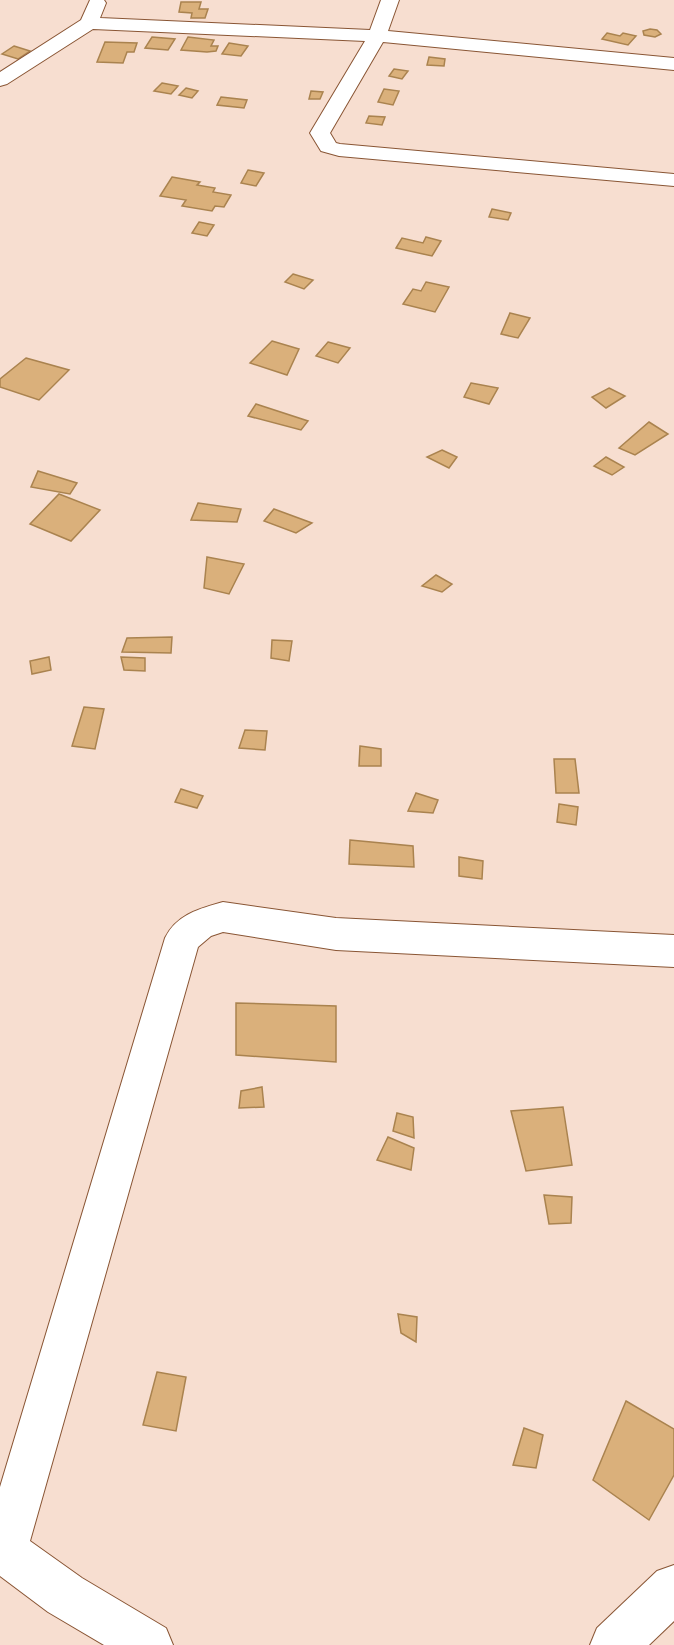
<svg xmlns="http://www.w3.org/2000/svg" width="674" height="1645" viewBox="0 0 674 1645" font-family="Barlow,sans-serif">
<rect width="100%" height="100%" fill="#f7ded0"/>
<g fill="#dab07b" stroke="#aa834f" stroke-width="1.5">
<path d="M181,2H201L199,9H208L205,18H191L192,13L179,12Z"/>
<path d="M650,29L657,30L661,34L655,37L644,35L643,31Z"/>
<path d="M607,33L620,36L623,33L636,36L628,45L602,39Z"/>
<path d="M152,37L175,39L168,50L145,48Z"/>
<path d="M188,37L214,40L211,46H218L216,51L207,52L181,50Z"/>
<path d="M105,42L137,43L134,52H127L123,63L97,62Z"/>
<path d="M229,43L248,46L241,56L222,54Z"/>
<path d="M14,46L30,51L18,59L2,54Z"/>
<path d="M429,57L445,59L444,66L427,65Z"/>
<path d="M394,69L408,71L402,79L389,76Z"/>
<path d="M162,83L178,86L171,94L154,91Z"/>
<path d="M186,88L198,91L192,98L179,95Z"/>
<path d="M384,89L399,91L393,105L378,102Z"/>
<path d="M311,91L323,92L320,99H309Z"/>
<path d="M221,97L247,100L244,108L217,105Z"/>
<path d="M369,116L385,117L382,125L366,123Z"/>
<path d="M248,170L264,173L256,186L241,183Z"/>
<path d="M172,177L200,182L197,185L215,188L213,192L231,195L224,207L215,206L212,211L182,206L186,200L160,196Z"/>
<path d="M492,209L511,213L508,220L489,217Z"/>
<path d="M199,222L214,225L207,236L192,233Z"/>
<path d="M426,237L441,241L432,256L396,248L402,238L423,243Z"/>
<path d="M293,274L313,280L304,289L285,282Z"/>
<path d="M426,282L449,287L435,312L403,304L413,289L421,291Z"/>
<path d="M510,313L530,318L518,338L501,334Z"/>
<path d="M272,341L299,349L287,375L250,363Z"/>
<path d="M328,342L350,348L338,363L316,356Z"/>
<path d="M26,358L69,370L39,400L0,387V379Z"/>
<path d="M471,383L498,388L489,404L464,397Z"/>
<path d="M609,388L625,396L606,408L592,397Z"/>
<path d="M256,404L308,421L301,430L248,416Z"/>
<path d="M649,422L668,434L635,455L619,448Z"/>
<path d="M442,450L457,457L449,468L427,457Z"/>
<path d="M606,457L624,467L612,475L594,466Z"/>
<path d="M38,471L77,483L70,494L31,487Z"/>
<path d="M59,494L100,510L71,541L30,524Z"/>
<path d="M198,503L241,509L237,522L191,520Z"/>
<path d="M274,509L312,523L296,533L264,521Z"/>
<path d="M207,557L244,564L229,594L204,588Z"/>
<path d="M436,575L452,584L442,592L422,586Z"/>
<path d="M172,637L171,653L122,652L127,638Z"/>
<path d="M272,640L292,641L289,661L271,658Z"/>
<path d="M49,657L51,670L32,674L30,661Z"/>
<path d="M121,657L145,658V671L124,670Z"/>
<path d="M84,707L104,709L95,749L72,746Z"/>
<path d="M245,730L267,731L265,750L239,748Z"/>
<path d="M360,746L381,749V766H359Z"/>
<path d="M554,759H575L579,793H556Z"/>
<path d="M181,789L203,796L197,808L175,802Z"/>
<path d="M416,793L438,800L433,813L408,811Z"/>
<path d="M559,804L578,807L576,825L557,822Z"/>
<path d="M350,840L413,846L414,867L349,864Z"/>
<path d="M459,857L483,861L482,879L459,876Z"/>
<path d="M236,1003L336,1006V1062L236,1055Z"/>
<path d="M262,1087L264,1107L239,1108L241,1091Z"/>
<path d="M563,1107L572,1165L526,1171L511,1111Z"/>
<path d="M397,1113L413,1117L414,1138L393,1131Z"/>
<path d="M388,1137L414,1148L411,1170L377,1160Z"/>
<path d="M544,1195L572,1197L571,1223L549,1224Z"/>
<path d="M398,1314L417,1317L416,1342L401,1333Z"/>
<path d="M157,1372L186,1377L176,1431L143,1425Z"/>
<path d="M626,1401L674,1429V1475L649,1520L593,1480Z"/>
<path d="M524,1428L543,1435L536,1468L513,1465Z"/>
</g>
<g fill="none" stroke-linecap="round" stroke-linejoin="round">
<defs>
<g id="minor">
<path d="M90,0H104L106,3L100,18L370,30L381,0H399L388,31L674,58V70L383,42L330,133L336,143L340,144L674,174V186L339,156L321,151L310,133L365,41L93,29L7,84L0,86V72L81,20Z"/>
<path d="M223,902L336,918L674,935V967L336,950L223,932L211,936L198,947L30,1541L82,1578L166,1628L173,1645H104L48,1612L0,1576V1487L165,938C177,914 199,909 223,902Z"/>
<path d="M674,1565V1621L649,1645H590L597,1628L657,1571Z"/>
</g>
</defs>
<use href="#minor" stroke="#895534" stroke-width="2"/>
<use href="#minor" fill="#fff" fill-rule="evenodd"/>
</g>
</svg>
